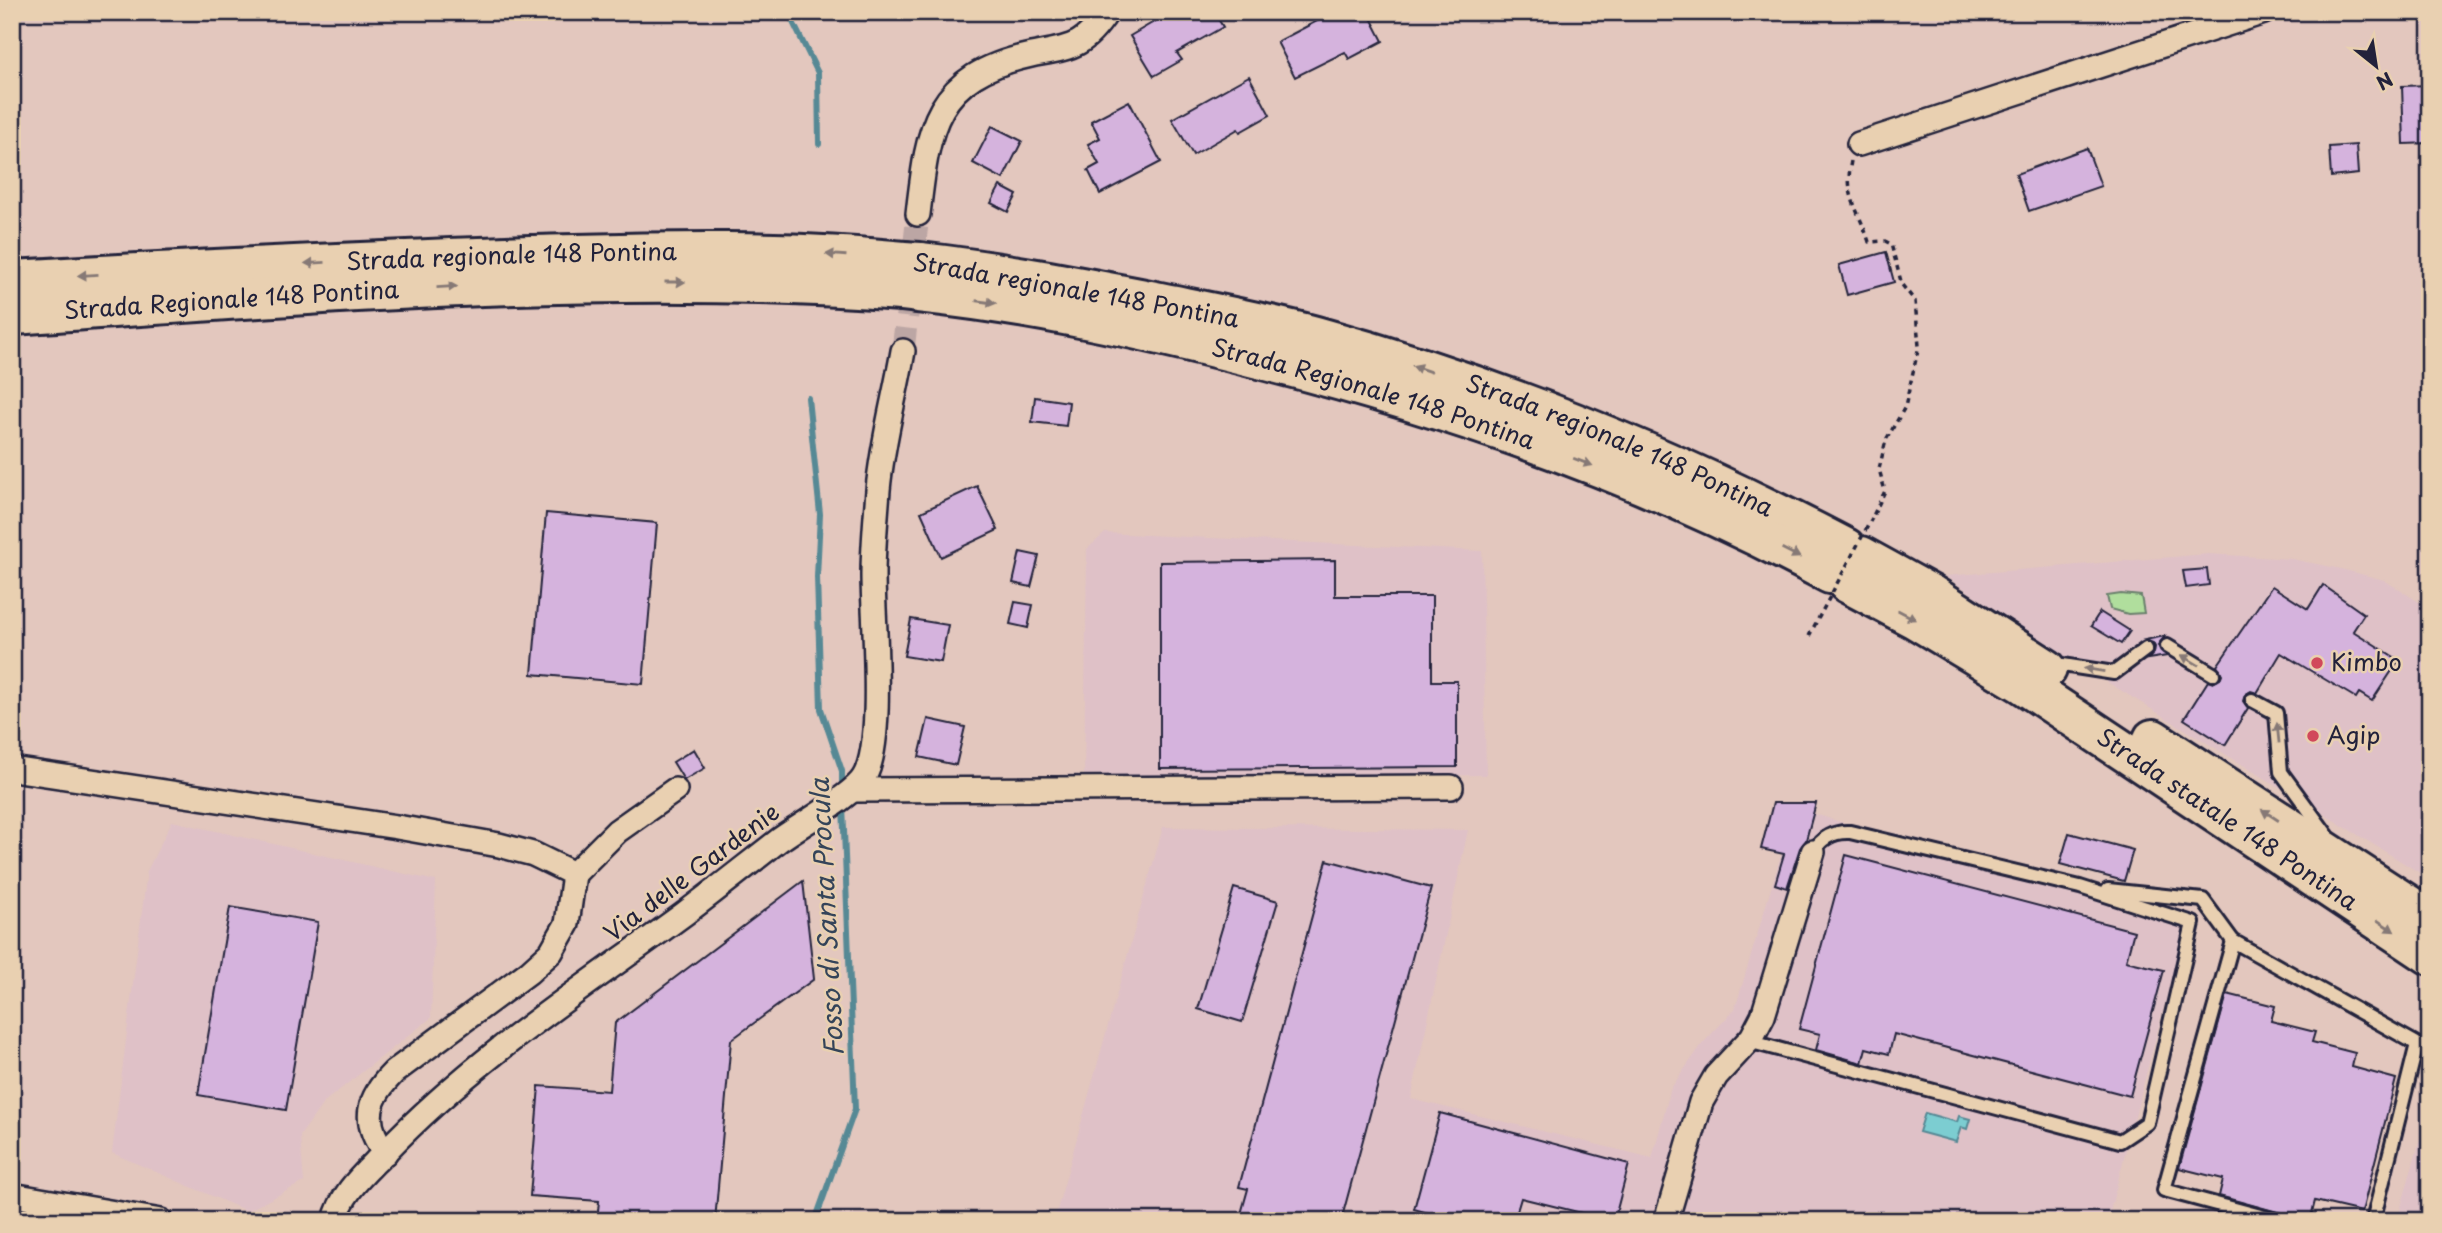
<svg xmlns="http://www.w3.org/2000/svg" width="2442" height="1233" viewBox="0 0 2442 1233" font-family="'Playpen Sans',sans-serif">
<rect width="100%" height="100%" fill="#e3c7be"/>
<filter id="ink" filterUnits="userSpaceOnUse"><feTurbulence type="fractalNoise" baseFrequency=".0143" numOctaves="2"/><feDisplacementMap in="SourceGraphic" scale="14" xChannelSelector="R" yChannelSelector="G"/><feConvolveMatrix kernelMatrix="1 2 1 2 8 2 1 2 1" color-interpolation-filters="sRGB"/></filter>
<g filter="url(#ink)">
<g fill="#dfc1c7">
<path d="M1105,533L1482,551L1486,775L1084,779L1087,549Z"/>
<path d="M2208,554L2292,559L2341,569L2384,580L2430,609V879L2076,663L1945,576Z"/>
<path d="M1795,808L2185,927L2110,1211L2149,1221H1054L1163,827L1468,830L1411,1099L1652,1158L1671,1088L1703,1043L1735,1009Z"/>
<path d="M172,821L436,881L431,1018L324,1102L300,1136L304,1182L247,1211L112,1153L147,871Z"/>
<path d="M2430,1104V1221H2397Z"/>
</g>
<path fill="#b0de9d" stroke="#69806c" stroke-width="2" d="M2121,594L2141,596L2144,613L2128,614L2110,609L2107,596Z"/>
<path fill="#7bcdd1" stroke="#578995" stroke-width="2" d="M1925,1113L1957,1122L1959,1116L1970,1119L1967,1129L1961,1127L1956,1142L1919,1132Z"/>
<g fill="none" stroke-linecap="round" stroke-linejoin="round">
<g stroke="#578995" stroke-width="6">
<path d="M788,12L818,73L819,144"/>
<path d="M808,398L820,514L817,577L821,709L842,771V791"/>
<path d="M815,1221L855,1109L843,805"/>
</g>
</g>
<g fill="#d5b3dd" stroke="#22223b" stroke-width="2">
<path d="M1171,12H1214L1223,27L1177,53L1182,60L1154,76L1130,36Z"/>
<path d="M1334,12H1368L1383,41L1349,59L1345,52L1295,77L1277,42Z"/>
<path d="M1249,76L1270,115L1240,132L1238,129L1193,155L1172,119Z"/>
<path d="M2430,85V143L2404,144L2402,86Z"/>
<path d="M1129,101L1161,162L1100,194L1088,170L1099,164L1088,144L1100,138L1091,121Z"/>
<path d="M992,126L1022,141L1003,179L973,163Z"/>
<path d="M2356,145L2358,174L2331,177L2329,147Z"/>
<path d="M2087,148L2101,186L2029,211L2016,174Z"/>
<path d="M1000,186L1017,195L1008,212L991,203Z"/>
<path d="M1886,252L1894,282L1847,295L1839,265Z"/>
<path d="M1035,397L1069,402L1066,426L1032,422Z"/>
<path d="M977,486L998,530L941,557L921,512Z"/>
<path d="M546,513L657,523L643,684L532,674Z"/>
<path d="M1020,552L1039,556L1031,587L1013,583Z"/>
<path d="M1335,560V596H1432V681H1457V767L1160,769V562Z"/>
<path d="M2207,569L2209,585L2186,588L2183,571Z"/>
<path d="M2323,585L2364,614L2353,631L2399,660L2372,701L2359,693L2356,698L2281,653L2257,693L2251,691L2245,695L2243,701L2248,708L2225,745L2184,719L2208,681L2213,683L2220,679L2222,674L2217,666L2272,586L2308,609Z"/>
<path d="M1015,602L1033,605L1028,628L1010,624Z"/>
<path d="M2100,612L2130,631L2121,644L2091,626Z"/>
<path d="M911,619L948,625L941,662L904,656Z"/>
<path d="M2165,636L2158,646L2167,656L2148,659L2154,653L2155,647L2153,643L2145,640Z"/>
<path d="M928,719L965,727L956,765L919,757Z"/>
<path d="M694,749L705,768L684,780L673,762Z"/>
<path d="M1773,803H1816L1806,840L1800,848L1787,888L1775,884L1784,854L1761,849Z"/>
<path d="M2069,833L2133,850L2124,881L2060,864Z"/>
<path d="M1846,855L2134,931L2126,961L2164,970L2130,1096L1894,1034L1889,1054L1866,1048L1862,1063L1816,1050L1820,1034L1799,1029Z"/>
<path d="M1327,860L1431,888L1341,1221H1239L1248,1189L1239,1187Z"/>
<path d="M803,881L814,979L731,1040L715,1221H597L599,1201L530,1196L539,1086L609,1091L615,1023Z"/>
<path d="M1234,888L1278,901L1242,1022L1198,1009Z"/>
<path d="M230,907L318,922L286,1110L198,1095Z"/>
<path d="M2227,994L2275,1006L2271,1021L2315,1032L2312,1042L2355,1053L2352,1067L2396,1079L2362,1212L2315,1201L2310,1221H2296L2287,1219L2281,1213L2219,1196L2223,1179L2179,1168Z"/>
<path d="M1440,1113L1629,1164L1614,1221L1521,1198L1514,1221H1457L1414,1209Z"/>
</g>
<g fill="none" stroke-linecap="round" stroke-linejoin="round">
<path stroke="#bca6a4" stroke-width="23" stroke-dasharray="23 11" stroke-linecap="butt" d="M903,351L918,214"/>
<defs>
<g id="lane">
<path d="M2167,646L2213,674"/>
<path d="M2050,663L2114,673L2146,649"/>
<path d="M2252,700L2276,713L2281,772L2327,835"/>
<path d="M2108,890L2203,900L2233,941L2417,1044L2373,1221"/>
<path d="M2233,941L2164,1190L2279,1221"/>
<path d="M1748,1041L2120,1141L2147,1123L2193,923L2080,887L1850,832C1834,831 1821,838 1813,852"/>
</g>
<g id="street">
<path d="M1859,144L2264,12"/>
<path d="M918,214C928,128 933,76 1031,55C1072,47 1083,48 1107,12"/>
<path d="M12,769L397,827L499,845L533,854L574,874L567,924L551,952L529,972L394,1072C368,1098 361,1121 385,1153"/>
<path d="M854,790L1451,787"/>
<path d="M574,874L617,831L675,790"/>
<path d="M12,1195L161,1221"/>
<path d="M335,1221C341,1193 365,1173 384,1153C475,1058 579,991 684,914C716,890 747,865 778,841C798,826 854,795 864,777C885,743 873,620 873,575C873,547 876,518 878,490C882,444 895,397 903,351"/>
<path d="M1666,1221L1701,1102L1716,1076L1752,1037L1763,1016L1813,852"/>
</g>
<g id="highway">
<path id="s1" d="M920,262C999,271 1077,286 1155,301C1209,312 1263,322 1316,336C1499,386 1678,460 1846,548"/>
<path id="s2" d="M12,280C185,270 357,261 530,255C655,252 779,248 904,261"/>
<path id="s3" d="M918,293C1031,305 1141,329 1251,357C1451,407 1649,476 1830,574"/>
<path id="s4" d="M12,315C308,295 605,269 901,291"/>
<path d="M1861,556L1932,595L2047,669"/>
<path id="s5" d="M1847,583L1915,619L2023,684L2430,955"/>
<path d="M2153,739L2430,919"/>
</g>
</defs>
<use href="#lane" stroke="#22223b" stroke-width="18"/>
<use href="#street" stroke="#22223b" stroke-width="28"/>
<use href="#highway" stroke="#22223b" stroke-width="44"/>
<g stroke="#22223b" stroke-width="3.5" stroke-dasharray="5 5" stroke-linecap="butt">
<path d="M1851,161C1844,197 1859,210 1869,242L1885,241L1891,244L1902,285L1915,301L1919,346L1905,407L1886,440L1879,469L1885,491L1872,518"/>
<path d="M1809,636L1818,619"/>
</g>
<use href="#lane" stroke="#e9d0b1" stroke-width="12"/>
<use href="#street" stroke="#e9d0b1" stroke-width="23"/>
<use href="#highway" stroke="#e9d0b1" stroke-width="38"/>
<defs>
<g id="highway-bridge">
<path d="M904,261L920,262"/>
<path d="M901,291L918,293"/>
</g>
</defs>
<use href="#highway-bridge" stroke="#22223b" stroke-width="44" stroke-linecap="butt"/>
<path stroke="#22223b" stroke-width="3.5" stroke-dasharray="5 5" stroke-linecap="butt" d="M1818,619L1872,518"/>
<use href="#highway-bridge" stroke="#e9d0b1" stroke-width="38"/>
</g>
<defs><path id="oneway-solid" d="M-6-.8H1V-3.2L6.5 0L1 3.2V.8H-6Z" transform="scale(1.75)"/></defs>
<g fill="#867976">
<use href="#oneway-solid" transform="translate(836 255) rotate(-176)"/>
<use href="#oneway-solid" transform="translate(315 263) rotate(177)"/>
<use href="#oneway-solid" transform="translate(88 275) rotate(177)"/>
<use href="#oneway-solid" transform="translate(675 282)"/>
<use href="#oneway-solid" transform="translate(447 287) rotate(-3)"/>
<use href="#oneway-solid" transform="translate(986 302) rotate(8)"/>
<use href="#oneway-solid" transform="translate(1422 369) rotate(-161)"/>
<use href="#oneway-solid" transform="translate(1583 462) rotate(21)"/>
<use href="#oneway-solid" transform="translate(1791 553) rotate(27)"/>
<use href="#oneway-solid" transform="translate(1907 615) rotate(28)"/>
<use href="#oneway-solid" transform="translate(2190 660) rotate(-149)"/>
<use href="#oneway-solid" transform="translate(2094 670) rotate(-171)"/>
<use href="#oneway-solid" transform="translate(2278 733) rotate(-96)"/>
<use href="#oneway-solid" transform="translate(2270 815) rotate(-147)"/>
<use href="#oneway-solid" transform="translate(2386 926) rotate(34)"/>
</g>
</g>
<g fill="#d1495b" stroke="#e9d0b1" stroke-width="2.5">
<circle cx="2317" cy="663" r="7"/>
<circle cx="2313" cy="736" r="7"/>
</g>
<g text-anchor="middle" stroke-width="5" stroke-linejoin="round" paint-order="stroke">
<g font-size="24" fill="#22223b" stroke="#e9d0b1">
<text dy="8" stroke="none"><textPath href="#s2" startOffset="500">Strada regionale 148 Pontina</textPath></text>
<text transform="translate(1076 291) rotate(10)" y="8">Strada regionale 148 Pontina</text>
<text dy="8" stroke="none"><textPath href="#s4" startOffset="220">Strada Regionale 148 Pontina</textPath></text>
<text dy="8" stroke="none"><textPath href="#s3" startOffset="467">Strada Regionale 148 Pontina</textPath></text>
<text dy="8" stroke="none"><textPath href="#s1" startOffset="726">Strada regionale 148 Pontina</textPath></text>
<text dy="8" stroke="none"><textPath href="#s5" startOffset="448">Strada statale 148 Pontina</textPath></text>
<text transform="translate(692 873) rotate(-37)" y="8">Via delle Gardenie</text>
</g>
<g font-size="24" fill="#22223b" stroke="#e9d0b1" text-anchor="start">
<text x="2331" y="671">Kimbo</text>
<text x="2327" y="744">Agip</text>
</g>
<g font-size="26" font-style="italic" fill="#344459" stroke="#e9d0b1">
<text transform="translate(827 917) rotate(-93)" y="9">Fosso di Santa Procula</text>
</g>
</g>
<rect width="2442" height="1233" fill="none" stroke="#e9d0b1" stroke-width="42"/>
<rect x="21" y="21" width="2400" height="1191" fill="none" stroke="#22223b" stroke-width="2.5" filter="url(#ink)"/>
<g transform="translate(2376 66) rotate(150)" stroke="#e9d0b1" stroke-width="5" paint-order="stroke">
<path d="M0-5L12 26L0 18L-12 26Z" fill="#22223b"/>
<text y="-10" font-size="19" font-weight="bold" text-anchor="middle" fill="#22223b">N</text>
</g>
</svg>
